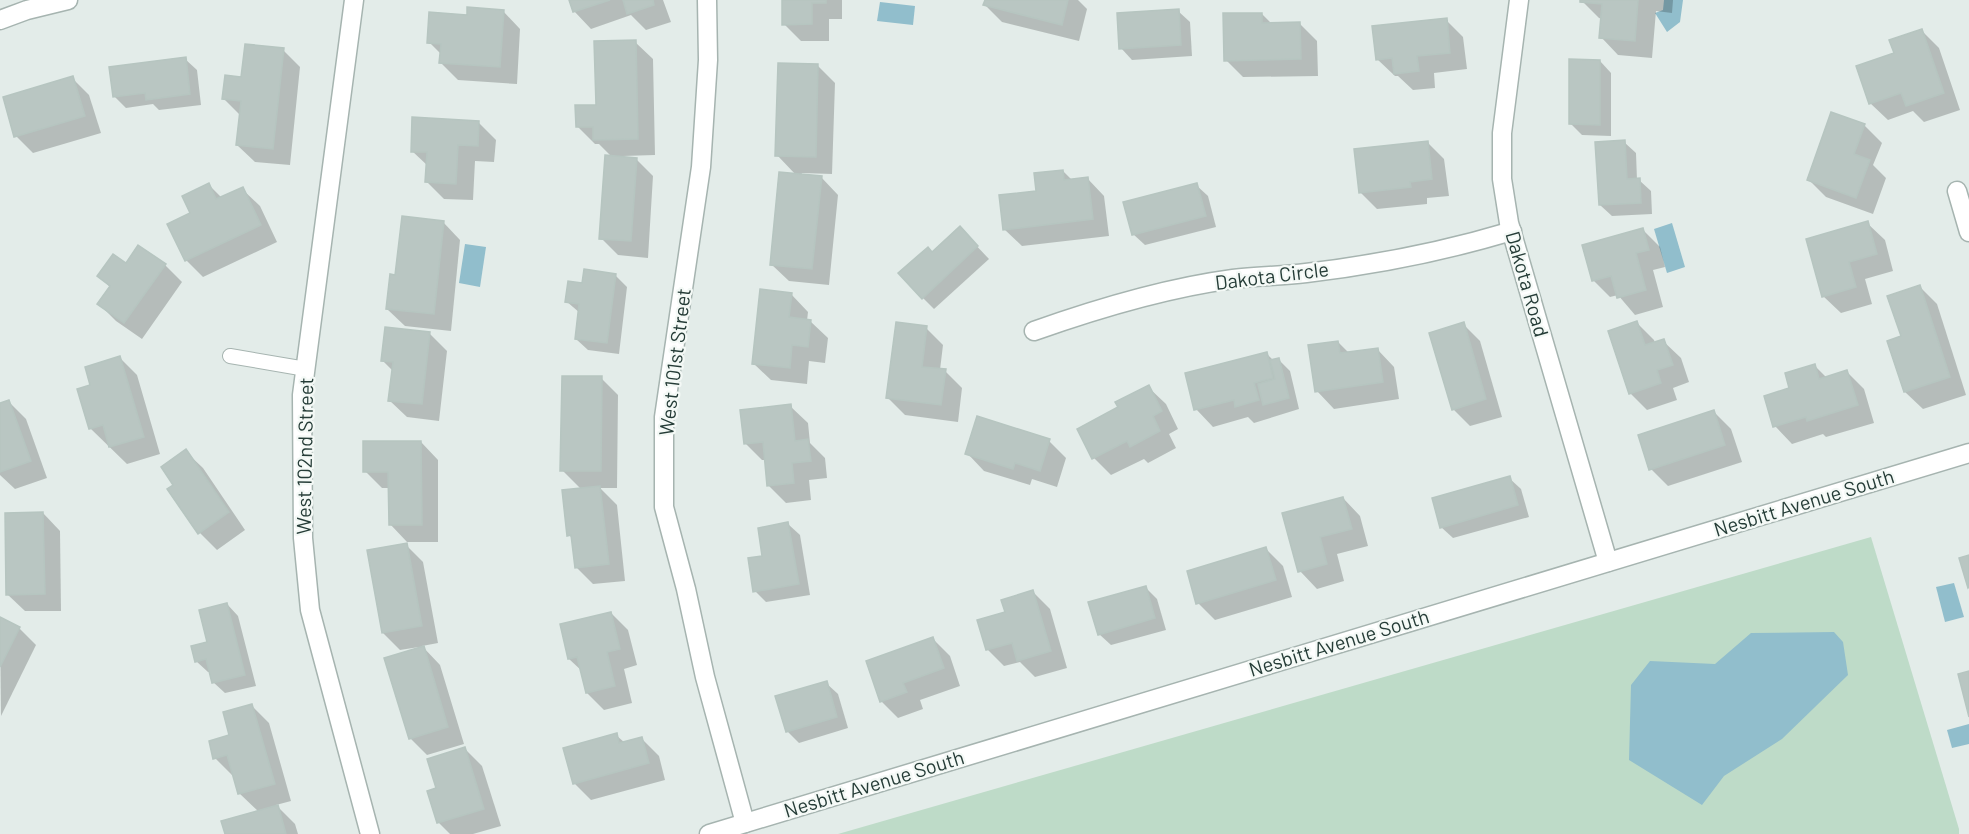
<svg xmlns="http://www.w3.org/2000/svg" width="1969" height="834" viewBox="0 0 1969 834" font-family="Barlow,sans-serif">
<rect width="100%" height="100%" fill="#e3ece9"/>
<path fill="#bedbc8" d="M1871,537L1959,829V834H838Z"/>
<g fill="#91becc">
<path d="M1664,0H1683L1680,22L1667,32L1655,13L1663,10Z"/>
<path d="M880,2L915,6L913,25L877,21Z"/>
<path d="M1672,223L1685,267L1667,273L1654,229Z"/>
<path d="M465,244L486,247L480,287L459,283Z"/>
<path d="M1954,583L1964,617L1945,622L1936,587Z"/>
<path d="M1834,632L1843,642L1848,675L1782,739L1724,776L1702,805L1629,760L1631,685L1650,661L1715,664L1751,633Z"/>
<path d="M1969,724V744L1952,748L1947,730Z"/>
</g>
<g fill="#0003">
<path d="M570,0H663L671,22L646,30L631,15L591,29L574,11Z"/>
<path d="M783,0H842V19H829V41H801L784,24Z"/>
<path d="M986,0H1078L1087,9L1079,41L1002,22L985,5Z"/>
<path d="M1581,0H1673L1672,13L1656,11L1652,58L1618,55L1601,37L1602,19L1599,18Z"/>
<path d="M503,11L520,29L517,84L458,80L441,63L442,55L429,42L468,17Z"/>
<path d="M1178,11L1190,22L1192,56L1132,60L1121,48Z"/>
<path d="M1262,14L1272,24H1300L1317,41L1318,76L1243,77L1226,60Z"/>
<path d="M1446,20L1463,37L1467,69L1434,73L1435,88L1413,90L1398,76H1395L1377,59Z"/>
<path d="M1922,31L1939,48L1960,110L1924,122L1913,111L1888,120L1870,103L1896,54Z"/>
<path d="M635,42L653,59L655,155L623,156V158L636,159L653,176L648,258L618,255L601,238L613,158L599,144H595L577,126L598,106Z"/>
<path d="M283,50L300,67L290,165L255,162L237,145L241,116L224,99L243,78Z"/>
<path d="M185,59L197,70L201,105L159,110L153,104L126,108L114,96Z"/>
<path d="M1600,61L1611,73V136L1582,135L1571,124Z"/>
<path d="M818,66L835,83L832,174L802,173L801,175L821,177L838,195L829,285L789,281L771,264L796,175L777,155Z"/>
<path d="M72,78L89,95L101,133L33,153L16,136Z"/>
<path d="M478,122L496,140L494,162L475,161L473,200L444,199L427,182L428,166L412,151Z"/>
<path d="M1864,125L1882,143L1873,165L1886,178L1873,214L1826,197L1809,180Z"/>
<path d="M1427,142L1444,159L1449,196L1427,198V204L1377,209L1360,192Z"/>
<path d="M1624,142L1636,153L1637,180H1639L1651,191L1652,214L1612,216L1600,205Z"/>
<path d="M1063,171L1072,180L1087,178L1104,196L1109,236L1022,246L1004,229L1038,192Z"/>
<path d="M209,185L222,198L242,189L260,206L277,242L203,277L186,260L192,214Z"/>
<path d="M1196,185L1208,196L1216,227L1145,245L1133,234Z"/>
<path d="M443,222L460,240L451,331L405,326L387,309L397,276Z"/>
<path d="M1867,223L1885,240L1893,271L1865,279L1872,304L1841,313L1823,296Z"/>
<path d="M1643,230L1660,247L1665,267L1653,270L1663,307L1635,315L1618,295L1610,297L1593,280Z"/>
<path d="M971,240L989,259L934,309L923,298L933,254Z"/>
<path d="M126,265H165L182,282L142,339L116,321L99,304L111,288L99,276Z"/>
<path d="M615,275L627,287L619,354L588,350L576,339L580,313L566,301L583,285Z"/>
<path d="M1920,287L1937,304L1966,395L1923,409L1905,392L1902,337Z"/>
<path d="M791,294L808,312L807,321H810L828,338L825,363L809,361L807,384L771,380L753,363Z"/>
<path d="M1637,323L1654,340L1655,343L1663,341L1681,358L1689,382L1673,388L1677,400L1647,410L1630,393Z"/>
<path d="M1463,324L1480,341L1502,417L1470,426L1453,409Z"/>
<path d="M926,328L943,345L940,370L945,371L962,388L958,422L905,415L888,398Z"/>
<path d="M430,334L447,351L439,421L407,417L389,400L393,371L382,360Z"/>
<path d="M1338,342L1349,353L1377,349L1394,367L1399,399L1334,409L1317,391Z"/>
<path d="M1266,353L1273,360L1278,359L1290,371L1299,409L1254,423L1248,417L1213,427L1196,409Z"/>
<path d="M120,358L137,375L160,454L127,464L91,429L79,390L92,386Z"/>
<path d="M1814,365L1827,378L1847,372L1864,389L1874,423L1826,437L1823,434L1792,444L1775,426L1791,389Z"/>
<path d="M601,378L618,395L617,488H600L617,505L625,581L593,584L576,567L573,539L569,535L581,489L562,470Z"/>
<path d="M1148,387L1166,404L1178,429L1169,434L1176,448L1148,463L1144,459L1111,475L1094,458L1079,429L1120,408Z"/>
<path d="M9,402L26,419L47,478L15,489L0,475V405Z"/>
<path d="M790,406L808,423L810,443L825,458L827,478L809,480L811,500L786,503L769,486L766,460H762L745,443Z"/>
<path d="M1714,412L1731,429L1742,462L1668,486L1651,469Z"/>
<path d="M1049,441L1066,458L1057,487L1032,479L1030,485L984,471L967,453Z"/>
<path d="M421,442L438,460V542H407L390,524V488H382L365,471Z"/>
<path d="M185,451L203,468L245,530L217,550L200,533L169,489L175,485Z"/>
<path d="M1509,478L1521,489L1529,517L1453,538L1441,527Z"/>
<path d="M1343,498L1360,516L1368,546L1337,554L1344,581L1317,589L1300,571Z"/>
<path d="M43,513L60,531L61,611H25L7,594Z"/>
<path d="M788,524L800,535L810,595L766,602L755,591L764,557Z"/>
<path d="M406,545L423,562L438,643L422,646L440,665L464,744L427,755L410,738L419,647L400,650L383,633Z"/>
<path d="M1266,549L1283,566L1292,597L1215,620L1198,603Z"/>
<path d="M1145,587L1157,599L1166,630L1111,645L1099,634Z"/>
<path d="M1033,592L1050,609L1067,668L1035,677L1020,662L1004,666L987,649L1007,613Z"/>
<path d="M227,604L238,616L256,686L225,693L213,682L211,672H208L196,661L209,643Z"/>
<path d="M611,613L628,630L637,665L624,669L632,703L604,710L587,693L582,671L569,659Z"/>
<path d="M0,618L19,628L36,645L1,716Z"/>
<path d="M933,639L950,656L960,686L920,700L923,709L898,718L881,701Z"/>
<path d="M826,683L838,694L848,728L799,743L787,731Z"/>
<path d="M252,706L269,723L291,801L276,805L295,824L298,834H227L259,812L239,793L234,775H232L215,758Z"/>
<path d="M616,735L625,743L642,739L659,756L665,780L591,800L574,783Z"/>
<path d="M465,749L482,766L501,826L473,834H450L438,822V789Z"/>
</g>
<g fill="#b9c6c2" stroke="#b6c5c0" stroke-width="1.5">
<path d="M569,0H610L573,12Z"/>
<path d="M623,0H653L654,5L627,14Z"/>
<path d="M782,0H826V3H812V24L782,25Z"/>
<path d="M985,0H1068L1062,25L983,5Z"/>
<path d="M1580,0H1638L1635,41L1599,38L1602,4L1580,2Z"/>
<path d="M467,7L504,10L500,67L439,63L441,44L427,43L429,12L467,15Z"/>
<path d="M1179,9L1181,45L1119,49L1117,13Z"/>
<path d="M1223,13H1262V23L1300,22L1301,59L1224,61Z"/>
<path d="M1447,18L1450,53L1417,56L1419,71L1394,74L1392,58L1376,60L1372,26Z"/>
<path d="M1922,29L1944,93L1906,106L1901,93L1869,104L1856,66L1894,53L1889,40Z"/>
<path d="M636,40L638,139L593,140V127H576L575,105H596L594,41Z"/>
<path d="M245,44L284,48L273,149L236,145L241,101L222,99L225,75L241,77Z"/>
<path d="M186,57L190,94L146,100L145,93L113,97L109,67Z"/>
<path d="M1569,59L1600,60V125L1569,124Z"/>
<path d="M778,63L818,64L816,157L775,156Z"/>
<path d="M73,76L85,116L14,137L3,97Z"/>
<path d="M1831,112L1865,124L1854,154L1870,160L1856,198L1807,180Z"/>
<path d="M412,117L479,121L478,146L458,145L456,184L425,182L427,152H411Z"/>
<path d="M1625,140L1627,179L1640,178L1641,203L1599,205L1595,142Z"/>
<path d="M1428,141L1432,179L1410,182L1411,187L1359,193L1354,149Z"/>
<path d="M605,155L637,158L631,241L599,239Z"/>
<path d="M1063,170L1064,180L1088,177L1093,219L1003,230L999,195L1036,191L1034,173Z"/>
<path d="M779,172L822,176L812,269L770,265Z"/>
<path d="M209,183L216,199L243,187L261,225L185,261L167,224L190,213L182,196Z"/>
<path d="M1197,183L1206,216L1132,235L1123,202Z"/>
<path d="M402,216L444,221L434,314L386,309L390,274L395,275Z"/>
<path d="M1868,221L1877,254L1849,262L1856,287L1822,297L1806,239Z"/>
<path d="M960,226L978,246L922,299L898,273L928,247L932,252Z"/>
<path d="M1643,228L1649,250L1636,253L1646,290L1617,298L1611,276L1592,281L1582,245Z"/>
<path d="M138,245L166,264L124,323L97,304L110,286L97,276L113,254L126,263Z"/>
<path d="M584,269L616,274L607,343L575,339L579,304L565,302L568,281L582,283Z"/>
<path d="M1920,285L1950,377L1904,392L1887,341L1901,336L1887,296Z"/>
<path d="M760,289L792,293L789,317L811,320L808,347L792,345L790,368L752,364Z"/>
<path d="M1637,321L1645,345L1664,339L1673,365L1657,370L1661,383L1629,394L1608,331Z"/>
<path d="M896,322L927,326L922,367L946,369L941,405L886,398Z"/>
<path d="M1464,322L1486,399L1452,410L1429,333Z"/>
<path d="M385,327L430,332L422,404L388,401L393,362L381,361Z"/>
<path d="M1338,341L1340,353L1378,348L1383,382L1315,392L1308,345Z"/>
<path d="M1267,352L1273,378L1254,383L1259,400L1235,407L1234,400L1194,410L1185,373Z"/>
<path d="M120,356L144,437L109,447L103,425L89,429L77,389L90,385L85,367Z"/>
<path d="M1279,358L1289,398L1263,405L1258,384L1275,379L1270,360Z"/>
<path d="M1815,364L1819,379L1847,370L1858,405L1807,421L1806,417L1773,427L1764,396L1789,388L1785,373Z"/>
<path d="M562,376H602L601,471H560Z"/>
<path d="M1149,385L1162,411L1153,416L1160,431L1130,447L1127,441L1092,459L1077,429L1118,407L1115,402Z"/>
<path d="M9,400L31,461L0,472V403Z"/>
<path d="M791,404L795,441L808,439L811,461L792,463L794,483L767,486L763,442L744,444L740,410Z"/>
<path d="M1714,410L1725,445L1649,470L1638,435Z"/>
<path d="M977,416L1050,439L1040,471L1015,463L1013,469L965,454Z"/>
<path d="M363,441H421L422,525H389L388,472H363Z"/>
<path d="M186,449L229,512L198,534L167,489L173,485L161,467Z"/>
<path d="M1510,476L1518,505L1440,528L1432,498Z"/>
<path d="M600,486L609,564L575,568L571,535L567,536L562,490Z"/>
<path d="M1343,497L1352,529L1320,537L1327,564L1298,572L1282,513Z"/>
<path d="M43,512L45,594L6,595L5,513Z"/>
<path d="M788,522L799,584L753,592L748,558L762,556L758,528Z"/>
<path d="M407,543L422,626L382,633L367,550Z"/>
<path d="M1266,547L1276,580L1196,604L1187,571Z"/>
<path d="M1969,555V587L1968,588L1959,558Z"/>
<path d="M1146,586L1155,618L1098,635L1088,602Z"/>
<path d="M1033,590L1051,651L1017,661L1012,643L986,650L977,620L1005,612L1001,600Z"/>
<path d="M227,603L245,675L212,683L206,659L195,662L191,646L207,642L199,610Z"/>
<path d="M611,612L620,649L607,652L615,686L586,693L577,657L568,659L560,624Z"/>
<path d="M0,617L20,627L0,667Z"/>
<path d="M933,637L944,668L903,683L907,692L880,702L866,661Z"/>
<path d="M424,646L448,727L409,739L384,658Z"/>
<path d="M1969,671V717L1958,674Z"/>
<path d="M827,681L837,717L786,732L775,696Z"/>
<path d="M252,704L275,784L238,794L227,755L213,759L209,741L229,735L223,712Z"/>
<path d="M617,733L619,743L642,737L649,763L573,784L563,748Z"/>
<path d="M465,747L484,809L437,823L427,791L436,788L427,759Z"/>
<path d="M278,805L286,834H225L221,821Z"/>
</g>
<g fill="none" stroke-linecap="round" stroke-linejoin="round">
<defs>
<path id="service" d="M230,356L306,369"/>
<g id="minor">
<path d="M354,0L302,395L303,538L310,610L370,834"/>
<path d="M707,0L708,60L701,167L664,417V507L686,589L705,677L745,823"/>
<path d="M1519,0L1502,133V179L1509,223L1608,562"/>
<path d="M0,20L27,10L68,0"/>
<path d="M1957,191L1969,232"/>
<path d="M1034,331C1099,308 1165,288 1233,279C1257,276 1282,276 1306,273C1375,265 1445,251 1512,231"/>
</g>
<path id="tertiary" d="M709,834L1969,453"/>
</defs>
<use href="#service" stroke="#a6b4b0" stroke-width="16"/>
<use href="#minor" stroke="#a6b4b0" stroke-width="21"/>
<use href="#tertiary" stroke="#a6b4b0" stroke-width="21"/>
<use href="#service" stroke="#fff" stroke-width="14"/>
<use href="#minor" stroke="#fff" stroke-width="18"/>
<use href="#tertiary" stroke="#fff" stroke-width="18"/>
</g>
<g text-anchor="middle" stroke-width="4.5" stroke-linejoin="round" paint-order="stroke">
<g font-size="20" fill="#253c37" stroke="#f4f9f6">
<text transform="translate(1272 276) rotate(-7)" y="7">Dakota Circle</text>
<text transform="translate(1527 284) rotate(74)" y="7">Dakota Road</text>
<text transform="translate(675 362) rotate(-83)" y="7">West 101st Street</text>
<text transform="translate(305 456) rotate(-89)" y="7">West 102nd Street</text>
<text transform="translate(1804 503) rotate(-17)" y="7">Nesbitt Avenue South</text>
<text transform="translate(1339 643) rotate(-17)" y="7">Nesbitt Avenue South</text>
<text transform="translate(874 784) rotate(-17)" y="7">Nesbitt Avenue South</text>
</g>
</g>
</svg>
